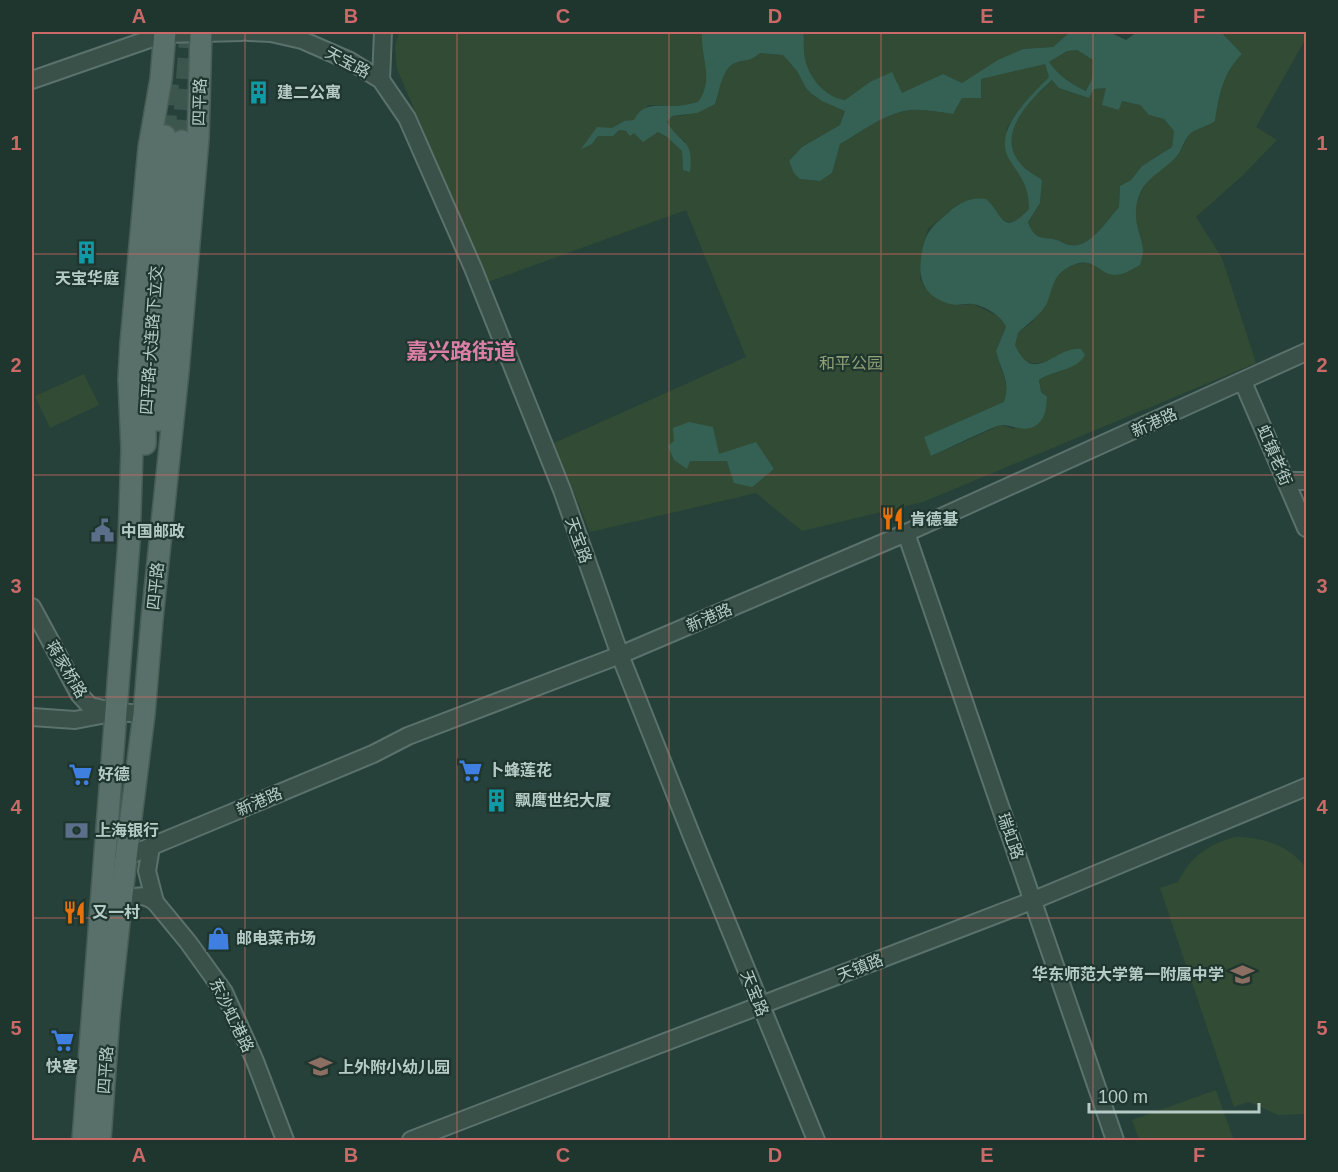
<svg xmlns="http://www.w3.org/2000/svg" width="1338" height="1172" viewBox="0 0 1338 1172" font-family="Helvetica,'Noto Sans SC',sans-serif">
<rect width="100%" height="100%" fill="#264139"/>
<g fill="#324b34">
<path d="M399,32H702C700,57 715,80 698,103L676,106L649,105L634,121H624L612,128H597L592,144L598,136H613L619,130L634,133L658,132L667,137L682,151L683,170L686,142L673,132L666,122L672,116H682L715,104C719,93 722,70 733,64C744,58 748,63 760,53L783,55L797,71L806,88L845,111L840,125L802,147L789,161L800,179L820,181L832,173L840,144C861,132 885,113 910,110C925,109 939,112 953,114L962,98L981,79L1045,63L1049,77L1021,107L1006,129L1018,170L1029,192L1030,209C1012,228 1003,226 991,204H959L928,229L924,241L920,279L925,288L960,305L973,304L1000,317L1006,327L996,351C1000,372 1011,379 1004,403L924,437L932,456L1001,425L1014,429L1041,392L1039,380L1045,376L1075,364L1076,348C1060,356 1030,375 1018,353C1015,347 1013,341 1017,335C1020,329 1026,327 1031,323C1035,319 1039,313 1042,308C1048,300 1048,291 1052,282C1059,268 1081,258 1096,265C1100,267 1104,271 1108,273L1143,252C1133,219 1130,196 1157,172C1163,166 1170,163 1176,157C1182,151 1184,141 1190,134C1196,128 1207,126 1215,121C1219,94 1223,73 1242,54L1221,32H1306V38L1256,127L1277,140L1242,176L1196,217L1222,258L1256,363L923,502L802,531L756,493L590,532L554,443L746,357L686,210L488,282L397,69L395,46Z"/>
<path d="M803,32H1070L1053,47L1023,49L962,83L943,74L902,94L892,73L845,100C823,97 805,73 804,51C803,44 805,38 803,32Z"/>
<path d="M1077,50L1093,60L1092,79L1087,91C1071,84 1059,76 1049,62L1067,51Z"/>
<path d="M1053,80L1059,88L1089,98L1094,89L1106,88L1119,110L1122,101L1140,105L1149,115L1164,119L1174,131L1172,147L1142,166L1131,180L1120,186L1119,207C1107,220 1090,249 1070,245C1065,245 1061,241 1057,240C1041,236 1035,241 1028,222L1040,203L1042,180C1035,175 1025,170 1020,163C995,133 1031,99 1053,80Z"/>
<path d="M84,374L99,405L50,428L35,396Z"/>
<path d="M1235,837C1262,837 1289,845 1306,868V1114L1278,1115L1249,1102L1234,1107L1160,888L1178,882C1191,856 1207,845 1235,837Z"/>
<path d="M1216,1090L1233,1138L1227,1140H1139L1132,1120Z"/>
</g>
<g fill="#356154" fill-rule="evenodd">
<path d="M702,32H803C805,38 803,44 804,51C805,73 823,97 845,100L870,82L892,72L902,93L943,74L962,83L998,60L1023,49L1053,47L1070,32H1109L1126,40L1137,32H1221L1242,54C1223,73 1219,94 1215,121C1208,126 1201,127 1194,131C1184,136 1183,150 1176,157C1158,176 1138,180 1136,211C1135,227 1142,237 1143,251C1143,255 1141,261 1140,265C1132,269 1124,275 1114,275C1098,274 1093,253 1067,268C1052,277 1053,289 1047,303C1040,316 1028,323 1018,333L1015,345C1034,388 1056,345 1081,349L1085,355C1077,371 1052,370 1039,380L1041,392L1047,397C1046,407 1046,417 1038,424C1025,434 1014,425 1002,425C992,426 944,451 931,456L924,437L1004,402C1011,380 1001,372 996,351L1006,327C1002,316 985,306 973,304C966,303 958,306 950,304C926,297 918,282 921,259C924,234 930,228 948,213C959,203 970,197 986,199C1003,214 1002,238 1029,209C1029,185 1021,178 1009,159C992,130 1031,96 1049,77L1045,64L981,79V98H962L953,114C939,112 925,109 910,110C885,113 861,132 840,144L832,173L820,181L800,179L794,173L789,161L802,147L840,125L845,111L822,101L812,94L806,88L797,71L783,55L760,53C747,64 744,58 733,64C722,70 719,93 715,104L697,113L672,116L667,122C681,146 694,137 690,172L683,170L682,151L667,137L658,132L643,142L634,133L630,136L626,131L619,130L613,136H598L592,144L581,149L597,127L612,128L624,121L634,120C642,103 656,106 673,106C681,106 690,104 698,102C715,80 700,57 702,32ZM1077,50L1093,60L1092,79L1086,91C1071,84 1059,76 1049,62L1067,51ZM1052,80L1059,88L1089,98L1094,89L1106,88L1102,105L1119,110L1122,101L1140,105L1149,115L1164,119L1174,131L1172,147L1142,166L1131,180L1120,186L1119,207C1107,220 1090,249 1070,245C1065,245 1061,241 1057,240C1041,236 1035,241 1028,222L1040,203L1042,180C1035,175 1025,170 1020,163C995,134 1031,99 1052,80Z"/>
<path d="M689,422L713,427L719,454L756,442L774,469L752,487L734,483L727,461H690L687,469L674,460L668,446L674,441L673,428Z"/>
</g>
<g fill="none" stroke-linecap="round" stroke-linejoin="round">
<g stroke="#3c564e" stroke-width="21" stroke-dasharray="21 10" stroke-linecap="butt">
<path d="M165,136L169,77"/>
<path d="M182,141L190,32"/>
</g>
<defs>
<g id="minor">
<path d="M248,32L271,33L302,40L350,61L381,80L407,118L473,268L562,490L620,655L693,839L816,1140"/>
<path d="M32,80L164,34L242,32"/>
<path d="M381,80L383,32"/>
<path d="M1243,382L1306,528"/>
<path d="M1286,481H1306"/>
<path d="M906,533L1115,1140"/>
<path d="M32,607L79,694L90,706L117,712"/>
<path d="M32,717L75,720L117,712L144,714"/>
<path d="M151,847L147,871L155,902"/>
<path d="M116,861L373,754L408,736L620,655L906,533L1306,352"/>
<path d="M121,907C133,896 142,892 155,902L188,942L224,992L255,1061L285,1140"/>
<path d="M411,1140L1034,900L1306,787"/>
</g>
<g id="major">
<path d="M159,420L167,306L182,141"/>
<path d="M145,444V408L165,136"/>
<path d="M83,1140L129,542L132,449L129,379L131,343L149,148L161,79L165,32"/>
<path d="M100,1140L109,1014L126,857L144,714L152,619L178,371L198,138L201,32"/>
</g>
</defs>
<use href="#minor" stroke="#5b716b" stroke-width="20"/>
<use href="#major" stroke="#475d56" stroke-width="24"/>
<use href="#minor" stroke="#3a514a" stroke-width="16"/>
<use href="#major" stroke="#587069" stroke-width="21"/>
</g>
<path fill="none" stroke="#ca6967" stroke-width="1.5" stroke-opacity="0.55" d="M245,32V1140M457,32V1140M669,32V1140M881,32V1140M1093,32V1140M32,254H1306M32,475H1306M32,697H1306M32,918H1306"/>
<defs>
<symbol id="building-bare" viewBox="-9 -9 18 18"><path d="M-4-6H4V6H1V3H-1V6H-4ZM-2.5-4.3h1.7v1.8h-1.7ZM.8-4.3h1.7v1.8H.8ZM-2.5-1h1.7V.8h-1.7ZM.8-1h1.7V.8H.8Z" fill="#0f9aa8" stroke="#1f362f" stroke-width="2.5" paint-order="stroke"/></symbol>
<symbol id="restaurant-bare" viewBox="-9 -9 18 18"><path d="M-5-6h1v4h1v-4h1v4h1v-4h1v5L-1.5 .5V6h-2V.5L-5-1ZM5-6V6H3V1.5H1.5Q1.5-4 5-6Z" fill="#e8710a" stroke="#1f362f" stroke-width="2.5" paint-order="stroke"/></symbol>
<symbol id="civic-bare" viewBox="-9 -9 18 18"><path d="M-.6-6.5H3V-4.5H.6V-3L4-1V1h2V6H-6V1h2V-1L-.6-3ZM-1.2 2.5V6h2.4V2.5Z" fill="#5c6f8a" stroke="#1f362f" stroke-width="2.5" paint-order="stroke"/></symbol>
<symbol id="supermarket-bare" viewBox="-9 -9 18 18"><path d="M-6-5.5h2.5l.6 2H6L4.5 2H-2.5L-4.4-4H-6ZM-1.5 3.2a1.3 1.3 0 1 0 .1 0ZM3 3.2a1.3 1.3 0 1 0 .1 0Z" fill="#3f7fe0" stroke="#1f362f" stroke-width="2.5" paint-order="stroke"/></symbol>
<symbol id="bank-bare" viewBox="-9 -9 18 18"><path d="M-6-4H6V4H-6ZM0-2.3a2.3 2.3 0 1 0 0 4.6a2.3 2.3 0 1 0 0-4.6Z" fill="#5c6f8a" stroke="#1f362f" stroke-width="2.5" paint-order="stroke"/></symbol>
<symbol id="shop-bare" viewBox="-9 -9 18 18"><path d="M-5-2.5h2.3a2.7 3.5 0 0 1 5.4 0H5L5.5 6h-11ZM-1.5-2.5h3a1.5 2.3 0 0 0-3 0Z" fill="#3f7fe0" stroke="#1f362f" stroke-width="2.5" paint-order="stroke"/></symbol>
<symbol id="school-bare" viewBox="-9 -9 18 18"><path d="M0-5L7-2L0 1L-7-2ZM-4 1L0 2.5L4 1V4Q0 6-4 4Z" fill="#8d6e63" stroke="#1f362f" stroke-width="2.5" paint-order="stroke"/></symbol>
</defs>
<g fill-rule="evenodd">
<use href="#building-bare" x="242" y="76" width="33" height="33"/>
<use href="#building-bare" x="70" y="236" width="33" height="33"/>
<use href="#restaurant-bare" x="876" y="502" width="33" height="33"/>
<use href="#civic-bare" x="86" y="514" width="33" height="33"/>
<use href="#supermarket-bare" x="454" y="754" width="33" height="33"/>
<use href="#supermarket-bare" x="64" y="758" width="33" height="33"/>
<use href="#building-bare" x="480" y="784" width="33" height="33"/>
<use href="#bank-bare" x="60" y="814" width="33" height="33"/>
<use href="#restaurant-bare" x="58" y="896" width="33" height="33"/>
<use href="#shop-bare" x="202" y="922" width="33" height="33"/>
<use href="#school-bare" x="1226" y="958" width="33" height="33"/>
<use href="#supermarket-bare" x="46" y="1024" width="33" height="33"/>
<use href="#school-bare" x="304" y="1050" width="33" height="33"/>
</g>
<g text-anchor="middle" stroke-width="4.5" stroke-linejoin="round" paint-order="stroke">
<g font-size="16" fill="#b7cbc6" stroke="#1f362f">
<text transform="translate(348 62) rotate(28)" y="6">天宝路</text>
<text transform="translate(199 102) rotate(-88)" y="6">四平路</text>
<text transform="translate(151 340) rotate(-86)" y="6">四平路-大连路下立交</text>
<text transform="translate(1154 422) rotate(-24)" y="6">新港路</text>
<text transform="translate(1275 455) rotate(67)" y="6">虹镇老街</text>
<text transform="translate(579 540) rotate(70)" y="6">天宝路</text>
<text transform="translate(155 586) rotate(-84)" y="6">四平路</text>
<text transform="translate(709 617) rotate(-23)" y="6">新港路</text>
<text transform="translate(67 669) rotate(59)" y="6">蒋家桥路</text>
<text transform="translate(259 801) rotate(-23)" y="6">新港路</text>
<text transform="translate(1011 836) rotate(71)" y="6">瑞虹路</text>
<text transform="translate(860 967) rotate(-21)" y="6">天镇路</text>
<text transform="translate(755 993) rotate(68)" y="6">天宝路</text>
<text transform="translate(232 1015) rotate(64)" y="6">东沙虹港路</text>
<text transform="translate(105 1070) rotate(-86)" y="6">四平路</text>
</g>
<g font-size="16" font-weight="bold" fill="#b7cbc6" stroke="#1f362f" text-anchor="start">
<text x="277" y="98">建二公寓</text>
<text x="87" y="284" text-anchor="middle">天宝华庭</text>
<text x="910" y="525">肯德基</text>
<text x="121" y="537">中国邮政</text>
<text x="488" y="776">卜蜂莲花</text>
<text x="98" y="780">好德</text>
<text x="515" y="806">飘鹰世纪大厦</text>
<text x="95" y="836">上海银行</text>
<text x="92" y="918">又一村</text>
<text x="236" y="944">邮电菜市场</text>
<text x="1224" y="980" text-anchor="end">华东师范大学第一附属中学</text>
<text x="62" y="1072" text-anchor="middle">快客</text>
<text x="338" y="1073">上外附小幼儿园</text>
</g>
<g font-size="16" fill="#92a075" stroke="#1f362f">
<text x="851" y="369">和平公园</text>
</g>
<g font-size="22" font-weight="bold" fill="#db7fa7" stroke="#1f362f">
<text x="461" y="359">嘉兴路街道</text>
</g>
</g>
<rect width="1338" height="1172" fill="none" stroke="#1f362f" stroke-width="66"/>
<path d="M1089 1103v9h170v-9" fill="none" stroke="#b7cbc6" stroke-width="3"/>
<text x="1098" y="1103" font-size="18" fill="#b7cbc6" stroke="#1f362f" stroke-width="4.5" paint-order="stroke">100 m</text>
<rect x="33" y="33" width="1272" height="1106" fill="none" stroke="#ca6967" stroke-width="2"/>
<g font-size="20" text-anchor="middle" font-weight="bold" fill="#ca6967">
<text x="139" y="23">A</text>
<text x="351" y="23">B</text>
<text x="563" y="23">C</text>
<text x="775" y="23">D</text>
<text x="987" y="23">E</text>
<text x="1199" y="23">F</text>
<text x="16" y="150">1</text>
<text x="1322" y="150">1</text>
<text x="16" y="372">2</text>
<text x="1322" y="372">2</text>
<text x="16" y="593">3</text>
<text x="1322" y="593">3</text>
<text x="16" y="814">4</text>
<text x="1322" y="814">4</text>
<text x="16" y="1035">5</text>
<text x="1322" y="1035">5</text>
<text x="139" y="1162">A</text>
<text x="351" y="1162">B</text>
<text x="563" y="1162">C</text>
<text x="775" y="1162">D</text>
<text x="987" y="1162">E</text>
<text x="1199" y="1162">F</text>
</g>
</svg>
